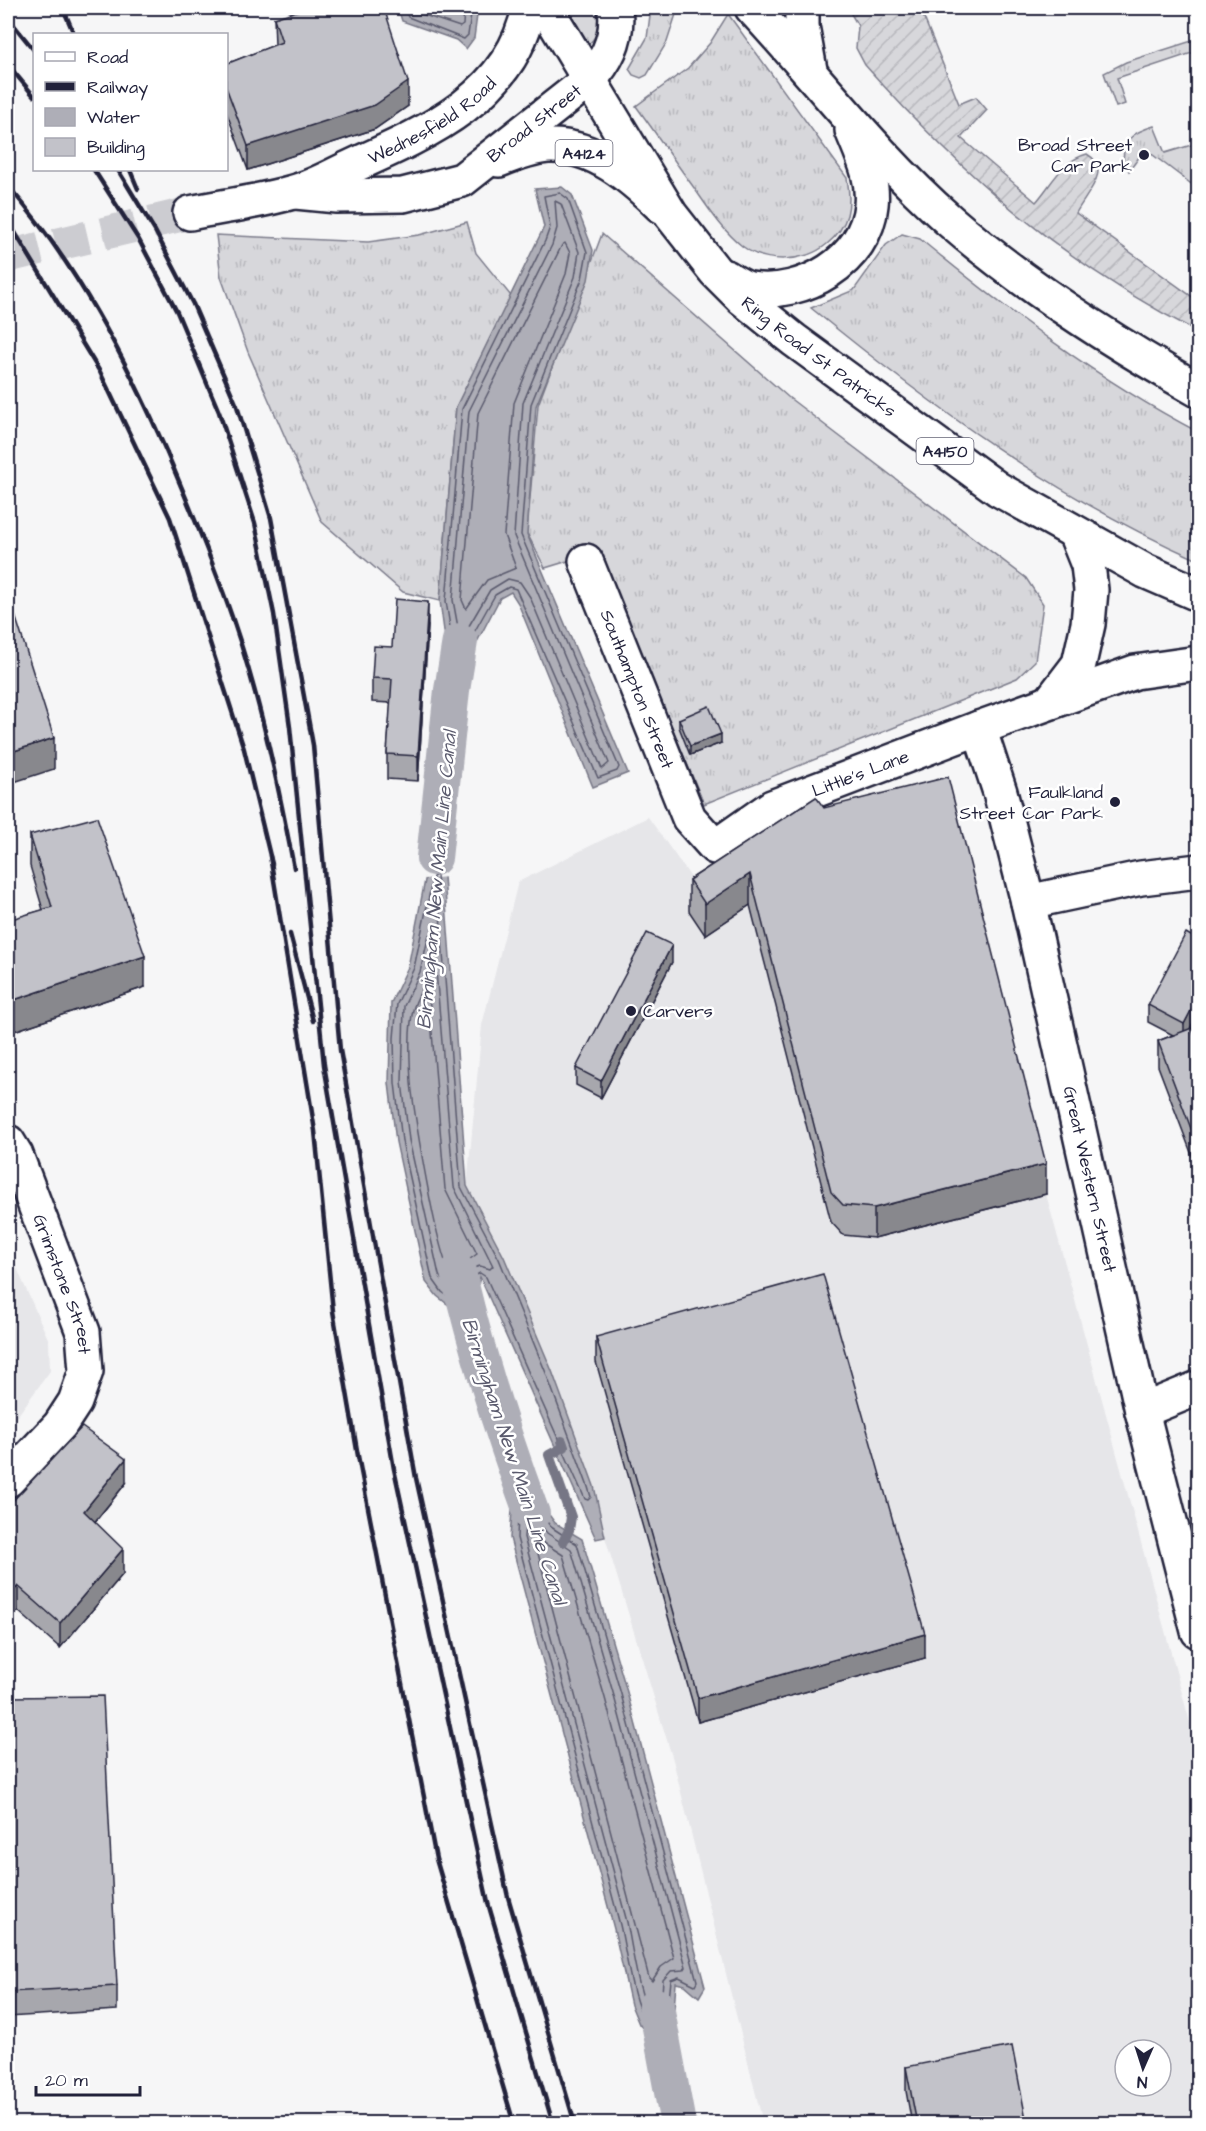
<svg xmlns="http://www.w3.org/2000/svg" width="1206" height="2131" viewBox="0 0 1206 2131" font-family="'Architects Daughter',sans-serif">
<defs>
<pattern id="grass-tufts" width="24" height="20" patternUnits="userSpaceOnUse" patternTransform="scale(1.5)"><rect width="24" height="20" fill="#d7d7db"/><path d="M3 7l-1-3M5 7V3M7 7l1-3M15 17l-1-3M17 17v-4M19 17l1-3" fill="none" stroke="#b8b8bd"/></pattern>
<pattern id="garden-furrows" width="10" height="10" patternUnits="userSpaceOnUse" patternTransform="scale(1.5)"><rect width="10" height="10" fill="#d7d7db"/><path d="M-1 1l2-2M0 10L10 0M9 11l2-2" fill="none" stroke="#b8b8bd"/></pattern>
</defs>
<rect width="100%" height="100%" fill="#f6f6f7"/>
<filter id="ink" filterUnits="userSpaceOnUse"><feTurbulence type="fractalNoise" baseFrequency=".0167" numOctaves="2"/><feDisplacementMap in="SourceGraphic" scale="12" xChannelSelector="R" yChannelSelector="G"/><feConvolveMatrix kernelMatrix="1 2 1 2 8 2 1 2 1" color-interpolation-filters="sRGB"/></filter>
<g filter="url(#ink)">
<g fill="#e6e6e9" fill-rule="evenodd">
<path d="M938,778L948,808L1046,1194L1198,1752V2123H763L673,1760L605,1537L603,1523L552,1371L504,1257L467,1186L482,1025L518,882L648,817L695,883L796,826ZM1125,2050H1161V2086H1125Z"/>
<path d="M8,1248L49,1341L50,1371L8,1429Z"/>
</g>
<g fill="url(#grass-tufts)" stroke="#7c7c8b" stroke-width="1.5">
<path d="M562,8H603C601,26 599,37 583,49Z"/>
<path d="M651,8H678L667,42L647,75L641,78L633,75L629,69L647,38Z"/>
<path d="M728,14L847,178C852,206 849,226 827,244C804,263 765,264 742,246C721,229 707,206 692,185C673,159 655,132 636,106L688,68L710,43Z"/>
<path d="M1198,39V51L1117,78L1125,104L1116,107L1104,73L1126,62Z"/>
<path d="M1154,126L1165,153L1198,143V189L1145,149L1129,171L1123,160C1124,138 1134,132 1154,126Z"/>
<path d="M467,222L476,253L511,296L456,407L440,601L403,592L322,522L248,352L221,277L216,235L368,242L419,235Z"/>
<path d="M602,234L788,397L1026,578L1043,604L1035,661L1017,678L704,804L598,552L545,568L527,533L538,405Z"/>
<path d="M902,234L920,239C1008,311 1097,379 1198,432V560C1055,497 931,406 811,308L854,290L886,245Z"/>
</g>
<path fill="url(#garden-furrows)" stroke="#7c7c8b" stroke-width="1.5" d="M857,8H920L959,104L976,97L987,110L961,138L1036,202C1052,184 1061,161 1087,154C1113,169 1086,194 1076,213L1198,301V332C1065,264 963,176 865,65L856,48L858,26L850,12Z"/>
<g fill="#aeaeb7" stroke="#767685" stroke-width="1.5">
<path d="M398,8H478L474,38L466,49L456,40L402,21Z"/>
<path d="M562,187L572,195L593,250L588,280L536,406L527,534L628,773L593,787L518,603L511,592L500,598L452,690L440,601L456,407L544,227L535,189Z"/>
<path d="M439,809L467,1186L504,1257L552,1371L594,1486L605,1537L596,1539L480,1277L469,1321L437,1296L426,1282L396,1142L389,1083L391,1003L408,967Z"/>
<path d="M515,1468L555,1523L582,1539L627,1692L705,1987L699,1997L685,1985L676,1983L674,2010L664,2054L639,2024L631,2005L614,1929L510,1538Z"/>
</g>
<path fill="#f6f6f7" d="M446,854L448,877L424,879L427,858Z"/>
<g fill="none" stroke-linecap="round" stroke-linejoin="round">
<g stroke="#5a5a6d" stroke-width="1.5">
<path d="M404,8L408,17L464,39L468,35L472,8"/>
<path d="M412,8L415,12L460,27L463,25L464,8"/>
<path d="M560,193L568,199L587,252L582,279L531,404L521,535L619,767L617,771L598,778L516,589L509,587L495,595L458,661L455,659L446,601L462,409L545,241L550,227L544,196Z"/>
<path d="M555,201L561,204L579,252L575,277L523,403L514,536L609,763L602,769L530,597L520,582L508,579L490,590L463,636L459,633L453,600L469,411L552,245L557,228Z"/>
<path d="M565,243L570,253L566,274L514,403L504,535L516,568L487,580L466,609L462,600L478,413L562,245Z"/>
<path d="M437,875L461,1187L499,1259L546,1373L588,1487L591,1497L588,1500L585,1499L486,1277L480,1273L473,1277L464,1308L442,1292L432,1278L402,1141L395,1083L394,1038L397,1004L414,968L433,877Z"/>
<path d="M433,934L454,1187L493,1266L490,1269L480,1266L470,1269L459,1295L447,1287L439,1275L409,1140L402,1082L404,1006L420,972L429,935Z"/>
<path d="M428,984L445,1189L477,1254L463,1264L454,1278C438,1268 414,1110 411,1083C410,1060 408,1032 413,1010C415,1001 420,993 424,985Z"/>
<path d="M523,1491L551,1527L577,1544L621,1694L697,1981L695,1985L679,1977L671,1980L668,2010L660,2037C633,2025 627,1953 620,1925C586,1796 551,1667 517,1538L519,1493Z"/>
<path d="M529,1511L547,1533L571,1549L614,1696L686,1967L684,1970L671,1971L663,1980L661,2008L656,2021C641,2014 631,1941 627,1922C593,1794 558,1666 524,1537L526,1514Z"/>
<path d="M536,1538L563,1555L605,1698L674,1958L661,1967L652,1981L649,1978L535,1542Z"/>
</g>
<path stroke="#767685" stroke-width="10" d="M562,1441L564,1447L549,1455L571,1517L569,1530L563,1542"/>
<g stroke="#aeaeb7" stroke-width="36">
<path d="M434,858L452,690L460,641"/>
<path d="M458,1272C477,1355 503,1435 532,1514"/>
<path d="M656,2006L678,2124"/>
</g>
<path stroke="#ccccd1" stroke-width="33" stroke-dasharray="33 16" stroke-linecap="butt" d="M8,256L190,213"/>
<defs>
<g id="minor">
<path d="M802,8V26L810,70"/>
<path id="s1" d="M586,561L689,818L715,847L772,807L979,728L1135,672L1198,663"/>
<path d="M1050,702L1079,664L1088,624L1091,590L1088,565L1076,535"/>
<path id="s2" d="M979,728L1000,792L1028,902L1142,1411L1198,1631"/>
<path d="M1028,902L1141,878L1198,871"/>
<path id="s3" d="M8,1142L16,1155L83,1332L86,1371L75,1402L60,1425L8,1480"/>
<path d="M1142,1411L1198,1388"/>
</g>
<g id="major">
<path d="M499,160C514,154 532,147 548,146C593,144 631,177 661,206"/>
<path id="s4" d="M296,192L337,196L403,195L462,180L589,80"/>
<path id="s5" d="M190,213C224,206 259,202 293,192C314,187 335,174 355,165C429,132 512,95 529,8"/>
</g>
<g id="highway">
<path id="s6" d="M546,8L671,215L715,271L743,299L794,340L998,489L1145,571L1198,594"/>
<path d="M752,8C818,79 877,157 950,221C1026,287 1111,341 1198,390"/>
<path d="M589,80C608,60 619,36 615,8"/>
<path d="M726,277C733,281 743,288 751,289C803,297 866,261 871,205C874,178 862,155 852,130"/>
</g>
</defs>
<use href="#minor" stroke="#22223b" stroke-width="38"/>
<use href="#major" stroke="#22223b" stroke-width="38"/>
<use href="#highway" stroke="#22223b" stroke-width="38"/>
<use href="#minor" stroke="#fff" stroke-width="33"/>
<use href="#major" stroke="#fff" stroke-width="33"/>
<use href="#highway" stroke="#fff" stroke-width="33"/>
<g stroke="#22223b" stroke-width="4.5">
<path d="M63,8L74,34"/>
<path d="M8,18L34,50"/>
<path d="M8,65L34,96"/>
<path d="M94,170L139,240L177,312L219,412L255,523L274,614L290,727L324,1065L394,1469L488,1903L553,2124"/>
<path d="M118,170L155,231L193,304L237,406L271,518L313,745L340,1050L416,1478L508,1897L575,2124"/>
<path d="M130,170L138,189"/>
<path d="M8,186C76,264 126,359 167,453C190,507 213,562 232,617C260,698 278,784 294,868"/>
<path d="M8,221L100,372L170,518L244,749L272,864"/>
<path d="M270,856L315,1131L333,1311L358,1456L436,1859L514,2124"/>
<path d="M290,934L313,1021"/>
</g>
</g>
<g fill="#a7a7ad" stroke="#22223b" stroke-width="1.5">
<path d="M274,18L408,106L375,129L248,170L226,111V64L275,45Z"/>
<path d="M428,626L418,781L387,779V754L391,703L372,702V678L392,647Z"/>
<path d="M679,719L721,743L690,755L679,727Z"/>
<path d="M816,797L1046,1194L874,1238L843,1235L831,1222L750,905L705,935L689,911V880Z"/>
<path d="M30,835L145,987L14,1031L8,1015V920L43,910L30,866Z"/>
<path d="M672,962L601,1098L576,1085V1068Z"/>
<path d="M1148,1005L1198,1013L1190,1029L1198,1045V1171L1158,1066V1041L1173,1035L1148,1022Z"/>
<path d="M596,1337L925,1658L698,1722L596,1362Z"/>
<path d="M126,1483L95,1522L123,1574L60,1648L18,1611L8,1506Z"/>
<path d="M8,1697L117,1986V2010L8,2017Z"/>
<path d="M906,2067L1027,2124H912L906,2091Z"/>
</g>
<g fill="#88888d" stroke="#22223b" stroke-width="1.5">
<path d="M408,82V106L375,129L248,170V146Z"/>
<path d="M428,602V626L418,781V756Z"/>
<path d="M721,734V743L690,755V746Z"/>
<path d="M54,738V769L8,784V753Z"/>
<path d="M750,874V905L705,935V904Z"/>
<path d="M672,945V962L601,1098V1081Z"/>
<path d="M145,956V987L14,1031V1000Z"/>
<path d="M1198,997V1013L1184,1041V1024Z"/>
<path d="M1046,1164V1194L874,1238V1208Z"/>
<path d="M126,1459V1483L84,1535V1511Z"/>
<path d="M123,1549V1574L60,1648V1623Z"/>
<path d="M18,1586V1611L8,1621V1597Z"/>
<path d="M925,1634V1658L698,1722V1698Z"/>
</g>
<g fill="#c2c2c9" stroke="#22223b" stroke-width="1.5">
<path d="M306,8H384L408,82L375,105L248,146L226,87V64L282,42L274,18Z"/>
<path d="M8,593L54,738L8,753Z"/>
<path d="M395,599L428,602L418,756L387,754L392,679L372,678L374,646L392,647Z"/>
<path d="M709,706L721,734L690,746L679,719Z"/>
<path d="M948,777L1046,1164L874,1208L843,1205L831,1192L750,874L705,904L689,880L816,797L824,808Z"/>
<path d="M97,817L145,956L14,1000L8,984V920L52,907L30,835Z"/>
<path d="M647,933L672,945L601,1081L576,1068Z"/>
<path d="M1186,933L1198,940V997L1184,1024L1148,1005Z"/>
<path d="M1192,1028L1198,1045V1147L1158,1041Z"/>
<path d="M823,1274L925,1634L698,1698L596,1337Z"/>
<path d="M82,1427L126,1459L84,1511L123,1549L60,1623L18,1586L8,1597V1506Z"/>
<path d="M103,1696L117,1986L8,1992V1697Z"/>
<path d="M1012,2046L1027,2124H917L906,2067Z"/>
</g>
</g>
<g fill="#22223b" stroke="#fff" stroke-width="2">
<circle cx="1144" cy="155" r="6"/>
<circle cx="1115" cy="802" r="6"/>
<circle cx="631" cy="1011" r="6"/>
</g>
<g text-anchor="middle" stroke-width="5" stroke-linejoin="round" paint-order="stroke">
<g fill="#fff" stroke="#646476" stroke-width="1.5">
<rect x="555.5" y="140" width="57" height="26" rx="4.5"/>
<rect x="916.5" y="438" width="57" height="26" rx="4.5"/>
</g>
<g font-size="16" font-weight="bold" fill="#22223b">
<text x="584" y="159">A4124</text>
<text x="945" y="457">A4150</text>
</g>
<g font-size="18" fill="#22223b" stroke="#fff">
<text dy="6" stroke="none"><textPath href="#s5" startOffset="262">Wednesfield Road</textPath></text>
<text dy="6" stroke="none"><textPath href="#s4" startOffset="260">Broad Street</textPath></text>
<text dy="6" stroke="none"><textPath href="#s6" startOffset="448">Ring Road St Patricks</textPath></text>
<text dy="6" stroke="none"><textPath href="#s1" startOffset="138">Southampton Street</textPath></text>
<text dy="6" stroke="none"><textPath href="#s1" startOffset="480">Little's Lane</textPath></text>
<text dy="6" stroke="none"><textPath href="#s2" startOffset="465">Great Western Street</textPath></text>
<text dy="6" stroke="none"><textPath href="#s3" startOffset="153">Grimstone Street</textPath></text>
</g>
<g font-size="18" fill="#22223b" stroke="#fff" text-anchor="end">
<text x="1132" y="151">Broad Street<tspan x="1132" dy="21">Car Park</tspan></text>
<text x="1103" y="798">Faulkland<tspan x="1103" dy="21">Street Car Park</tspan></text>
<text x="643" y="1017" text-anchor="start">Carvers</text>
</g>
<g font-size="20" font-style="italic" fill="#5a5a6d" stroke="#fff">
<text transform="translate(436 880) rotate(-85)" y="7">Birmingham New Main Line Canal</text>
<text transform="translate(515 1461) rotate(72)" y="7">Birmingham New Main Line Canal</text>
</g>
</g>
<rect width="1206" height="2131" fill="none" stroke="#fff" stroke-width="30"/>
<rect x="15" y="15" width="1176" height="2101" fill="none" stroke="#22223b" stroke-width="2" filter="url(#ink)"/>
<rect x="33" y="33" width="195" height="138" fill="#ffffff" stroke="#a7a7b1" stroke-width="1.5"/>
<rect x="45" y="52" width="30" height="9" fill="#ffffff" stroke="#a7a7b1" stroke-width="1.5"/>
<text x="87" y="63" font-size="18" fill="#22223b">Road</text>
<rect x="45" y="82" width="30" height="9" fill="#22223b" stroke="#a7a7b1" stroke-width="1.5"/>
<text x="87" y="93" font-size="18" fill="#22223b">Railway</text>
<rect x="45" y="108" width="30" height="18" fill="#aeaeb7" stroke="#a7a7b1" stroke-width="1.5"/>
<text x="87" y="123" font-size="18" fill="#22223b">Water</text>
<rect x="45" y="138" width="30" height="18" fill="#c2c2c9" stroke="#a7a7b1" stroke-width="1.5"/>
<text x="87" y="153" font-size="18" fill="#22223b">Building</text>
<g transform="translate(1143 2068) rotate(183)"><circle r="28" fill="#ffffff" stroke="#a7a7b1" stroke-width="1.5"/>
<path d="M0-4.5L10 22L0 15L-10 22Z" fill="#22223b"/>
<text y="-9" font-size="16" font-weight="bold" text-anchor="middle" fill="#22223b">N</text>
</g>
<path d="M36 2086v9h104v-9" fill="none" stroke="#22223b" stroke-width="3"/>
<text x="45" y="2086" font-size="18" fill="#22223b" stroke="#ffffff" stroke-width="4.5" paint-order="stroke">20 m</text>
</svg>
